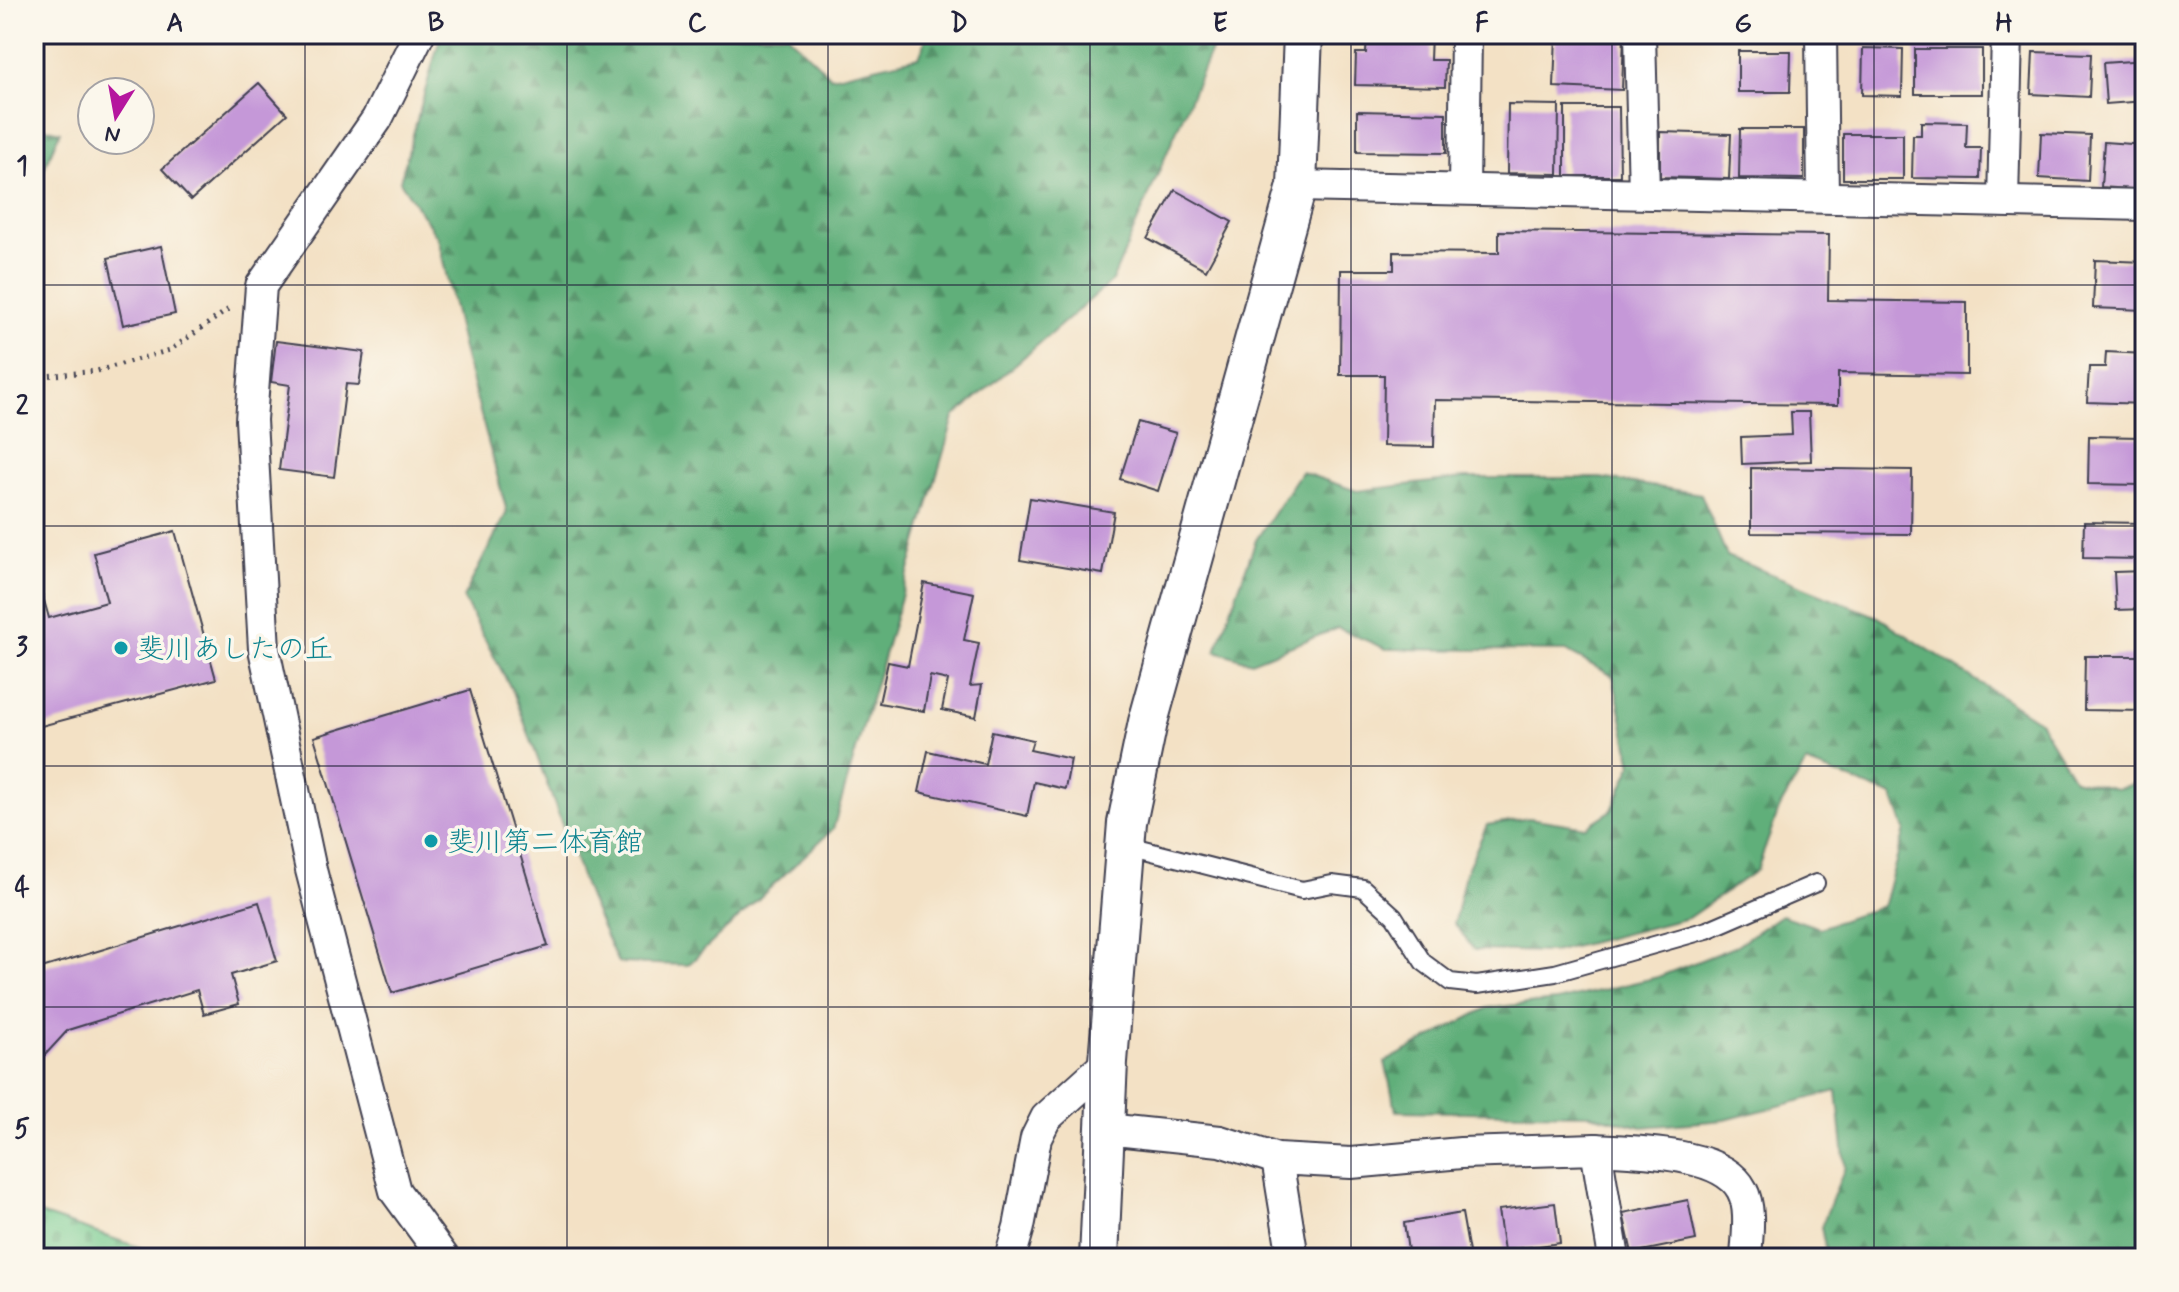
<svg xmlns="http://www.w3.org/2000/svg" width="2179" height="1292" viewBox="0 0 2179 1292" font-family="Mynerve,'Klee One',sans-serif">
<defs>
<pattern id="forest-firs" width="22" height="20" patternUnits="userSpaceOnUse" patternTransform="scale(2)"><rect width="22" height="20" fill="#60af7a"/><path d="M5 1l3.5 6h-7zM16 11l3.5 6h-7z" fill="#4f8e65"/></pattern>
<pattern id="cemetery-stones" width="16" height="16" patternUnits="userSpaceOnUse" patternTransform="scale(2)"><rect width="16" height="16" fill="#76cb8f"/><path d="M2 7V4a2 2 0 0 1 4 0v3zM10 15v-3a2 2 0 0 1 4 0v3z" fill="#66ae7c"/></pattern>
</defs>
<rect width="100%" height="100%" fill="#fbf7ec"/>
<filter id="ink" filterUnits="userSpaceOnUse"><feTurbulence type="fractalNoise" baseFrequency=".0125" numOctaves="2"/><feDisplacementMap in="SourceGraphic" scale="16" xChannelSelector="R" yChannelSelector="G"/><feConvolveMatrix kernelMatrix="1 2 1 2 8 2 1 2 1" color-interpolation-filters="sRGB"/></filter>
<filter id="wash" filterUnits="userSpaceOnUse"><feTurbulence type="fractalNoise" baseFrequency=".006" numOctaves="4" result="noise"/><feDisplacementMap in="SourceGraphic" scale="32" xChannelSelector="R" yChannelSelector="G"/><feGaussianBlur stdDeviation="1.8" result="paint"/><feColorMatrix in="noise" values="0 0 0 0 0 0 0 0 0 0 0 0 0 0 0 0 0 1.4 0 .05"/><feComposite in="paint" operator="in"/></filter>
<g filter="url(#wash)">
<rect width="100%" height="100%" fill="#f3e1c5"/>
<g fill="url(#forest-firs)" stroke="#41685a" stroke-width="2">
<path d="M441,34H787L831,77L919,57L928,34H1218L1112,281L954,417L833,829L688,965L618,963L589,898L514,694L463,598L507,512L463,349L438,238L400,181Z"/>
<path d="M34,125L60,132L34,192Z"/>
<path d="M1301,472L1357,491L1464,478H1600L1701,494L1727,556L1878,617L2039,721L2074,779L2117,789L2145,780V1258H1827L1821,1227L1845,1167L1837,1091L1725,1120L1642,1127L1590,1114L1396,1111L1385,1062L1487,1008L1556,1001L1658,977L1734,947L1781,915L1820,928L1883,906L1905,830L1893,796L1806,763L1780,807L1757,870L1688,918L1553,952L1474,950L1454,923L1465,874L1487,825L1529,818L1586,827L1612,810L1632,765L1613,676L1566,651L1386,649L1338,628L1251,662L1216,651L1256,540Z"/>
</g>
<path fill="url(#cemetery-stones)" stroke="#4c7665" stroke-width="2" d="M34,1212L171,1258H34Z"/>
<g id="blocks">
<g fill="#c598d8">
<path d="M1367,34H1431L1430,60H1446L1445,87L1355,85L1356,53H1366Z"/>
<path d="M1556,34H1624L1622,90L1554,87Z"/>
<path d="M1863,48L1903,49L1902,96L1862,95Z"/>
<rect x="1915" y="49" width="67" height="45"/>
<path d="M1738,51H1791L1790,92H1738Z"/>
<path d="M2033,52L2091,54L2089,97L2031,94Z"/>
<path d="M2145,60V101L2106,104L2103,63Z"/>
<path d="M259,83L287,114L191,200L162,169Z"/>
<path d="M1508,104L1559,105L1558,174L1507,173Z"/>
<path d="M1565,107H1619L1620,176H1565Z"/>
<path d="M1357,111L1446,113V153L1357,152Z"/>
<path d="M1921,122L1967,123L1966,148H1981L1980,179L1912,178L1913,135H1921Z"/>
<path d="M1740,129H1804V179L1739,178Z"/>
<path d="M1660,132L1731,134L1729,179L1660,177Z"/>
<path d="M2041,133L2090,135L2088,181L2039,178Z"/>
<rect x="1843" y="134" width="60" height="45"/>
<path d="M2104,142L2145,145V190L2101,187Z"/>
<path d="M1175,190L1232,222L1206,270L1148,238Z"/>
<path d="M1499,231L1829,235L1828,300L1967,302V375L1838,373V405L1435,400L1434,447L1383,446L1384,375H1340L1341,270H1394V252L1499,253Z"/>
<path d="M161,246L175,314L123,325L108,258Z"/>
<path d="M2095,260L2145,262V310L2093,308Z"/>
<path d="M276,341L364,352L359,385L346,384L334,477L279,470L290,385L271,382Z"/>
<path d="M2106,352L2145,354V404L2087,402L2089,367H2105Z"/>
<path d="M1791,412H1809L1811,461L1742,464L1741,437L1792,435Z"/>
<path d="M1138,422L1176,433L1158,491L1120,479Z"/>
<path d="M2089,436L2140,437L2141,485L2088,484Z"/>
<path d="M1751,468L1912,470L1911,534L1751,533Z"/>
<path d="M1030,498L1114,512L1103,574L1020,560Z"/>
<path d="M2084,522L2143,523L2142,559L2083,558Z"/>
<path d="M175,531L216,679L34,728V565L49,618L107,602L94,553Z"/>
<path d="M2145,571V609L2116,610L2114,572Z"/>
<path d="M924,583L974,593L964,640L979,643L970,686L982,685L976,717L942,710L948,680L930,676L924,711L879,703L888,662L908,666Z"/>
<path d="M2085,656H2145V711L2084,710Z"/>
<path d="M470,690L548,946L392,993L314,737Z"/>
<path d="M992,731L1033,740L1030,750L1071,759L1065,789L1034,782L1027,816L919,792L928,751L985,764Z"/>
<path d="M259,902L277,961L231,975L239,1004L204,1014L197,990L68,1030L34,1067L35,970Z"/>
<path d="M1688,1200L1696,1240L1632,1253L1623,1213Z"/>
<path d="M1555,1203L1560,1243L1504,1251L1498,1210Z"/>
<path d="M1462,1213L1470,1258H1409L1404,1223Z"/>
</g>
</g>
</g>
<g filter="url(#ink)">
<use href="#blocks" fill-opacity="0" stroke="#413f50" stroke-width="2"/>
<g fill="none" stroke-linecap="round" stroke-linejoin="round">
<defs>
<path id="service" d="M1125,845L1302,890L1332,884L1363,888L1394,916L1423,962L1450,982L1477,985L1555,973L1707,930L1816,883"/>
<g id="minor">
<path d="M419,34L377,119L261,286L251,420L264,649L311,870L395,1191L444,1258"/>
<path d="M1640,34L1644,193"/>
<path d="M1821,34L1823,197"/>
<path d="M1297,186L2145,205"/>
<path d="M1464,189L1466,34"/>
<path d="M2003,201L2007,34"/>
<path d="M1106,1129L1220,1141L1277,1159L1351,1163L1461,1153L1596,1149L1614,1258"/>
<path d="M1596,1149C1634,1152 1722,1151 1742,1190C1752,1209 1747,1237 1746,1258"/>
<path d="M1277,1159L1293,1258"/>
<path d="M1010,1258L1019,1227L1036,1138L1046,1118L1108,1062"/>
</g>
<path id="tertiary" d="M1099,1258L1108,1062L1127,823L1148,722L1297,186L1303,34"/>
</defs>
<use href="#service" stroke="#413f50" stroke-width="20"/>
<use href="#minor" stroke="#413f50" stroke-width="34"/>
<use href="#tertiary" stroke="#413f50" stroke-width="42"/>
<path stroke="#413f50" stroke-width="5" stroke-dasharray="2 6" stroke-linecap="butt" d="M34,377L97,371L170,350L229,309"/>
<use href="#service" stroke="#fff" stroke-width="16"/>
<use href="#minor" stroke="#fff" stroke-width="30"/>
<use href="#tertiary" stroke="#fff" stroke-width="38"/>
</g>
</g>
<path fill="none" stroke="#22223b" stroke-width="2" stroke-opacity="0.55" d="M305,34V1258M567,34V1258M828,34V1258M1090,34V1258M1351,34V1258M1612,34V1258M1874,34V1258M34,285H2145M34,526H2145M34,766H2145M34,1007H2145"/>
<g fill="#0f9aa8" stroke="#fbf7ec" stroke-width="3">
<circle cx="121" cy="648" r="8"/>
<circle cx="431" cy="841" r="8"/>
</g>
<g text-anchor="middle" stroke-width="7" stroke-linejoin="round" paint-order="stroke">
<g font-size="28" fill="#0d838f" stroke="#fbf7ec" text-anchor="start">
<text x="137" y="658">斐川あしたの丘</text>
<text x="447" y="851">斐川第二体育館</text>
</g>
</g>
<rect width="2179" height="1292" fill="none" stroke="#fbf7ec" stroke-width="88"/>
<g transform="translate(116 116) rotate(191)"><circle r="38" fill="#fbf7ec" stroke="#a4a2a5" stroke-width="2"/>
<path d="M0-6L14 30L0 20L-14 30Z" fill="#b5179e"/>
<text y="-12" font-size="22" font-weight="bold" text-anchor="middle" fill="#22223b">N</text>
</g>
<rect x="44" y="44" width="2091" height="1204" fill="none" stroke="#22223b" stroke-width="3"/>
<g font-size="26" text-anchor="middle" font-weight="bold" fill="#22223b">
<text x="175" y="31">A</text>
<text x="436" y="31">B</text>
<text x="697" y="31">C</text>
<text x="959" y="31">D</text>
<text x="1220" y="31">E</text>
<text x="1482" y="31">F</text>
<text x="1743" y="31">G</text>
<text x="2004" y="31">H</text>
<text x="22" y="174">1</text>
<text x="22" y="414">2</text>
<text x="22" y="655">3</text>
<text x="22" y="896">4</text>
<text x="22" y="1137">5</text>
</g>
</svg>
